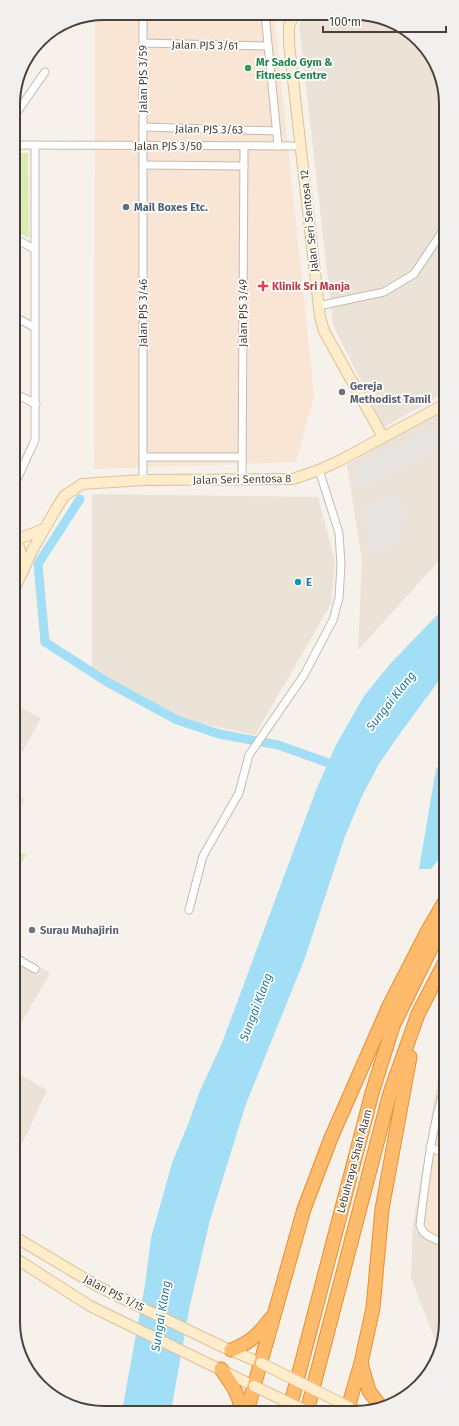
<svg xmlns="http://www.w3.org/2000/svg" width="459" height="1426" viewBox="0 0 459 1426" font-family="'Fira Sans',sans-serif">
<rect width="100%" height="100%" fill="#f6f1ea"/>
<g fill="#ebe2d8">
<path d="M309,14L373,15L420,40L444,86L445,393L384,427L333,325L299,23Z"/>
<path d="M445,408V554L358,650L362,559L347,465Z"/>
<path d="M92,494L318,497L335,561L331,604L255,735L181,719L92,669Z"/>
<path d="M14,705L41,718L14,767Z"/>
<path d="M14,794L25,799L14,819Z"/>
<path d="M14,953L50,973L14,1035Z"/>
<path d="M445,1053L446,1328L438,1347L411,1278L413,1225L437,1084Z"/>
<path d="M14,1071L47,1090L14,1161Z"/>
</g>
<g fill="#f9e5d4">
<path d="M104,13L274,14L314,395L296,462L94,469L95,15Z"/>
<path d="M442,1106L446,1108V1240L427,1231L424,1228L423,1225L433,1153Z"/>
</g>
<g fill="#daedb0">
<path d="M13,153H28L29,238L13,230Z"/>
<path d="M14,849L26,855L14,877Z"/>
</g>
<g fill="#e8e4e2">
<path d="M445,423V446L359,490L353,470Z"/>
<path d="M395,492L408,517L394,524L402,539L370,556L363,508Z"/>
</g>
<g fill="#a2dff7">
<path d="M445,607V675L438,682L401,732L379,764L362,796L345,836L305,958L246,1104L210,1220L190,1305L171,1411H122L145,1285L151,1238L172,1163L189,1122L199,1093L222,1043L316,790L336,745L364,696L390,664Z"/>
<path d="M445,757V852L431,869H419L436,769Z"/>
</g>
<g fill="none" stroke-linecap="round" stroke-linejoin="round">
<path stroke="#a2dff7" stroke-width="9" d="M80,499L38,564L45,642L107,682L177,720L219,734L278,745L340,767"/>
<defs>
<g id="street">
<path d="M143,13V480"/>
<path d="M265,14L278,146"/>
<path d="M143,43L268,46"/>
<path d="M13,118L45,72"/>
<path d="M143,127L276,131"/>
<path d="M13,145L301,146"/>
<path d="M143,165L244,166"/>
<path d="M13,238L35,249"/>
<path d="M318,306L384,292L414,274L444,229"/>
<path d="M13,316L34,327"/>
<path d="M14,393L36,404"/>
<path d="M143,457H242"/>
<path d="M242,480L244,146"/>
<path d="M14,486L35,440V145"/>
<path d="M189,910L203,856L239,793L249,755L304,675L333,620L339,598L341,565L339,533L319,470"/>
<path d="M14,957L35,969"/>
<path d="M446,1083C431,1129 426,1177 420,1225C422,1236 436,1239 446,1244"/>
<path d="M430,1147L446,1154"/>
</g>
<g id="secondary">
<path d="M294,14L289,26V44L320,317L324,331L383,437"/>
<path d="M14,539C22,548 22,561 23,572"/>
<path d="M14,539L21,538L44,529"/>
<path d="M14,590L33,549L56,509L64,496L82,484L143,480L293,479L319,470L339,461L445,404"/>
<path d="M15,1237L99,1287L223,1347L261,1363"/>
<path d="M15,1258L90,1306L254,1386"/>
<path d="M349,1407L358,1411"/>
</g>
<g id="highway">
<path d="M231,1350C250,1343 258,1335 271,1318"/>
<path d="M361,1363L369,1391L381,1407"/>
<path d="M221,1369C231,1383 239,1394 242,1411"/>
<path d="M247,1411L304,1209L331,1138L389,1006L427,932L445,901"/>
<path d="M289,1411L372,1093L393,1026L441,928L445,920"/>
<path d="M307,1411L390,1093L418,1014L445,962"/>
<path d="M347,1411L361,1363L373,1308L382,1209L410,1057"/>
</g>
</defs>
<use href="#street" stroke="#c6baae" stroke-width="9"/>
<use href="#secondary" stroke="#ddc298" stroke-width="12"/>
<use href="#highway" stroke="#eb8d2f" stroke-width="15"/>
<use href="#street" stroke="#fff" stroke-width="7"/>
<use href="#secondary" stroke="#ffeccb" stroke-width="10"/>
<use href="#highway" stroke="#ffbb6c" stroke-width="13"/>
<defs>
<g id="secondary-bridge">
<path d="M261,1363L349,1407"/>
<path d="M254,1386L306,1411"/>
</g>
</defs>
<use href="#secondary-bridge" stroke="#ddc298" stroke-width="12" stroke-linecap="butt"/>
<use href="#secondary-bridge" stroke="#ffeccb" stroke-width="10"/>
</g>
<circle fill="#2e9e5b" stroke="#fff" stroke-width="1.5" cx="248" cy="68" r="4"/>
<circle fill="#5c6f8a" stroke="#fff" stroke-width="1.5" cx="126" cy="207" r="4"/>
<path fill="#e0444e" stroke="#fff" stroke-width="1.5" d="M261 280h4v4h4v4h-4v4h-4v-4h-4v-4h4z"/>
<g fill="#6b7280" stroke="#fff" stroke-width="1.5">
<circle cx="342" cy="392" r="4"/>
<circle cx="32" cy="930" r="4"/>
</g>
<circle fill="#0f9aa8" stroke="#fff" stroke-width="1.5" cx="298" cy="582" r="4"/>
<g text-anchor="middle" stroke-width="3.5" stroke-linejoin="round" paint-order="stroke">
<g font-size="11" fill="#4b4137" stroke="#fff">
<text transform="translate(205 45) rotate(1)" y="4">Jalan PJS 3/61</text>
<text transform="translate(143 79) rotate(-90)" y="4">Jalan PJS 3/59</text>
<text transform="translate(209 129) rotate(1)" y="4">Jalan PJS 3/63</text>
<text x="168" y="150">Jalan PJS 3/50</text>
<text transform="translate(309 221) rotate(-96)" y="4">Jalan Seri Sentosa 12</text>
<text transform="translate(143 313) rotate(-90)" y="4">Jalan PJS 3/46</text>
<text transform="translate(243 313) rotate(-90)" y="4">Jalan PJS 3/49</text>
<text transform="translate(242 479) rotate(-1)" y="4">Jalan Seri Sentosa 8</text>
<text transform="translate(354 1161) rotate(-75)" y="4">Lebuhraya Shah Alam</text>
<text transform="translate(114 1293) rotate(27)" y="4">Jalan PJS 1/15</text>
</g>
<g font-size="11" font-weight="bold" fill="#27864d" stroke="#fff" text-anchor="start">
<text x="256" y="66">Mr Sado Gym &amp;<tspan x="256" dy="13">Fitness Centre</tspan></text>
</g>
<g font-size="11" font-weight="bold" fill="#4e5e75" stroke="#fff" text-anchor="start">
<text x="134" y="211">Mail Boxes Etc.</text>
</g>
<g font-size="11" font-weight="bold" fill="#be3a42" stroke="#fff" text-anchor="start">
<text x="272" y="290">Klinik Sri Manja</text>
</g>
<g font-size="11" font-weight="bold" fill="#5b616d" stroke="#fff" text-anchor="start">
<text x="350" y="390">Gereja<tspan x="350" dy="13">Methodist Tamil</tspan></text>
<text x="40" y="934">Surau Muhajirin</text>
</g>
<g font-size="11" font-weight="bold" fill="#0d838f" stroke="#fff" text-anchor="start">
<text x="306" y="586">E</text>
</g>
<g font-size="12" font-style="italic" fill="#217a9f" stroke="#fff">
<text transform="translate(391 701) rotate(-52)" y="4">Sungai Klang</text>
<text transform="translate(256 1007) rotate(-69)" y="4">Sungai Klang</text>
<text transform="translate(161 1316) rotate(-81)" y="4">Sungai Klang</text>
</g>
</g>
<path d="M0 0H459V1426H0ZM104 20H355A84 84 0 0 1 439 104V1322A84 84 0 0 1 355 1406H104A84 84 0 0 1 20 1322V104A84 84 0 0 1 104 20Z" fill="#f1f0ef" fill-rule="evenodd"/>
<path fill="none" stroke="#4b4137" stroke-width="2" d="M104 20H355A84 84 0 0 1 439 104V1322A84 84 0 0 1 355 1406H104A84 84 0 0 1 20 1322V104A84 84 0 0 1 104 20Z"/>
<path d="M323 26v6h123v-6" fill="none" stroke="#4b4137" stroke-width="2"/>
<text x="329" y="26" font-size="12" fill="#4b4137" stroke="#ffffff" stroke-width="3" paint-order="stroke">100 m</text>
</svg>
